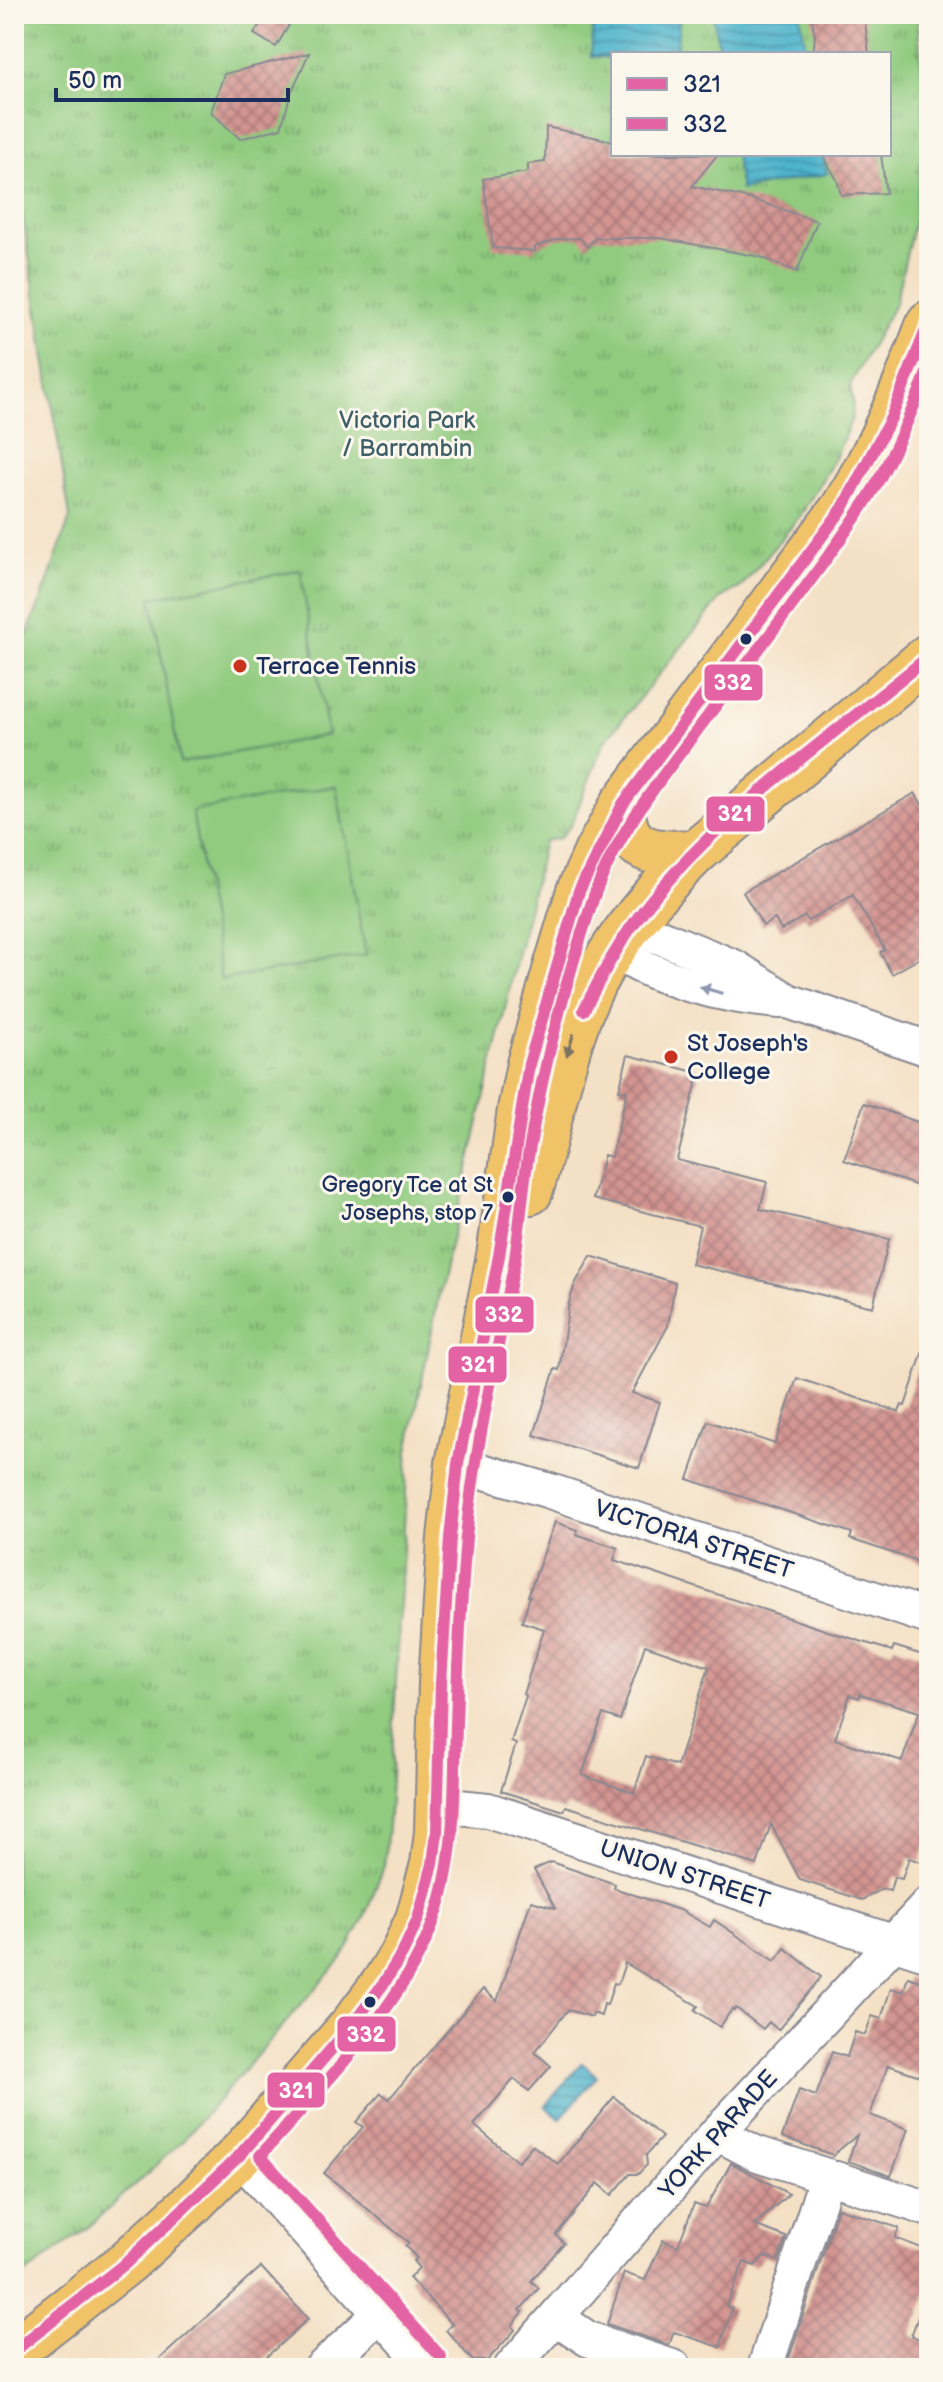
<svg xmlns="http://www.w3.org/2000/svg" width="943" height="2382" viewBox="0 0 943 2382" font-family="'Balsamiq Sans',sans-serif">
<defs>
<pattern id="park-tufts" width="24" height="20" patternUnits="userSpaceOnUse" patternTransform="scale(2)"><rect width="24" height="20" fill="#90cb7f"/><path d="M3 7l-1-3M5 7V3M7 7l1-3M15 17l-1-3M17 17v-4M19 17l1-3" fill="none" stroke="#75a56b"/></pattern>
<pattern id="water-rules" width="6" height="5" patternUnits="userSpaceOnUse" patternTransform="scale(2)"><rect width="6" height="5" fill="#4eb4cc"/><path d="M0 2.5h6" fill="none" stroke="#4093a9"/></pattern>
<pattern id="building-cross-hatch" width="8" height="8" patternUnits="userSpaceOnUse" patternTransform="scale(2)"><rect width="8" height="8" fill="#d39591"/><path d="M0 0l8 8M0 8l8-8" fill="none" stroke="#aa7a7a"/></pattern>
</defs>
<rect width="100%" height="100%" fill="#fbf7ec"/>
<filter id="ink" filterUnits="userSpaceOnUse"><feTurbulence type="fractalNoise" baseFrequency=".0125" numOctaves="2"/><feDisplacementMap in="SourceGraphic" scale="16" xChannelSelector="R" yChannelSelector="G"/><feConvolveMatrix kernelMatrix="1 2 1 2 8 2 1 2 1" color-interpolation-filters="sRGB"/></filter>
<filter id="wash" filterUnits="userSpaceOnUse"><feTurbulence type="fractalNoise" baseFrequency=".006" numOctaves="4" result="noise"/><feDisplacementMap in="SourceGraphic" scale="32" xChannelSelector="R" yChannelSelector="G"/><feGaussianBlur stdDeviation="1.8" result="paint"/><feColorMatrix in="noise" values="0 0 0 0 0 0 0 0 0 0 0 0 0 0 0 0 0 1.4 0 .05"/><feComposite in="paint" operator="in"/></filter>
<g filter="url(#wash)">
<rect width="100%" height="100%" fill="#f4e0c4"/>
<path fill="url(#park-tufts)" stroke="#567d6e" stroke-width="2" fill-rule="evenodd" d="M14,14H917L923,84V139L915,218L895,303L850,385L853,402L852,418L835,458L801,515L741,587L722,597L604,742L571,825L560,838L544,841L440,1289L408,1451L389,1816L384,1866L365,1916L343,1957L184,2139L91,2225L14,2283V1005L18,991L14,968V666L44,593L70,517L14,161ZM613,54H889V154H613Z"/>
<g fill="#90cb7f" stroke="#567d6e" stroke-width="2">
<path d="M300,570L328,735L180,763L151,598Z"/>
<path d="M336,786L366,955L221,980L192,811Z"/>
</g>
<g fill="url(#water-rules)" stroke="#347295" stroke-width="2">
<path d="M594,14H680L676,54H613V58L591,56Z"/>
<path d="M713,14H800L807,54H720Z"/>
<path d="M735,154H823L827,174L741,190Z"/>
<path d="M582,2063L597,2076L560,2119L545,2106Z"/>
</g>
<g id="blocks">
<g fill="url(#building-cross-hatch)" fill-rule="evenodd">
<path d="M266,14H271L289,25L276,47L254,34Z"/>
<path d="M811,14H864L869,54H813L815,36Z"/>
<path d="M309,53L291,93L281,128L240,139L211,112L224,74Z"/>
<path d="M546,127L613,141V154H718L692,186L751,199L817,221L797,272L761,257L660,238H595L587,247L580,238L558,239L535,247V251L493,248L483,179L528,172V164L545,162Z"/>
<path d="M822,154H881L886,193L841,195L837,180Z"/>
<path d="M915,793L929,816V953L892,974L880,952L885,950L853,895L808,921L805,916L781,930L775,919L763,926L743,892Z"/>
<path d="M628,1055L699,1073L677,1160L767,1182L760,1209L889,1239L873,1307L691,1264L700,1226L593,1199L604,1155L611,1157L627,1091L619,1090Z"/>
<path d="M864,1103L929,1126V1190L844,1160Z"/>
<path d="M591,1256L675,1283L668,1326L632,1393L660,1402L639,1468L534,1435L555,1369L559,1370L569,1303L575,1284Z"/>
<path d="M924,1348L929,1349V1565L850,1539L852,1533L688,1479L708,1421L775,1444L797,1378L899,1412L902,1405L905,1406Z"/>
<path d="M555,1522L577,1530L576,1534L618,1548L614,1560L828,1631L892,1651L894,1646L929,1657V1835L921,1862L909,1858L902,1879L894,1877L890,1891L882,1889L862,1900L800,1880L771,1824L757,1865L566,1806L564,1811L501,1791L516,1744L511,1742L526,1696L523,1694L544,1629L522,1622L530,1596H528ZM645,1645L709,1667L677,1766L646,1756L634,1793L582,1775L603,1714L620,1720ZM860,1694L919,1712L902,1761L835,1739L850,1695L859,1698Z"/>
<path d="M551,1862L615,1884L614,1888L682,1911L710,1927L714,1920L775,1961L785,1948L821,1977L778,2030L769,2022L763,2029L736,2008L734,2011L732,2009L720,2027L695,2010L698,2006L625,1963L618,1984L614,1983L607,2005L604,2004L601,2016L593,2013L592,2017L568,2010L535,2052L551,2066L529,2091L514,2079L474,2125L518,2162L532,2145L558,2164L614,2097L662,2137L646,2155L647,2165L638,2174H630L612,2195L598,2183L556,2235L564,2243L531,2281L539,2288L520,2310L523,2312L512,2326L515,2330L487,2361H473L446,2330L452,2324L409,2278L419,2268L413,2261L417,2258L405,2246L409,2243L324,2173L363,2127L356,2122L381,2093L389,2099L483,1989L497,2001L531,1901L555,1908L534,1870Z"/>
<path d="M908,1977L929,1984V2079L888,2065L870,2115L908,2129L891,2176L848,2161L857,2135L833,2155L782,2137L799,2090L816,2096L832,2052L847,2057L855,2032L865,2035L872,2016L881,2019L891,1988L903,1992Z"/>
<path d="M731,2163L789,2194L754,2225L786,2237L778,2261L764,2256L755,2266L744,2262L726,2306L732,2308L720,2347L674,2332L669,2345L607,2324L624,2273L645,2280L663,2240L678,2246L694,2204L706,2208Z"/>
<path d="M838,2208L899,2228L895,2238L929,2251V2289L911,2336L929,2342V2368H786Z"/>
<path d="M261,2267L308,2319L254,2368H150Z"/>
</g>
</g>
</g>
<g filter="url(#ink)">
<use href="#blocks" fill-opacity="0" stroke="#888891" stroke-width="2"/>
<g fill="none" stroke-linecap="round" stroke-linejoin="round">
<defs>
<g id="minor">
<path d="M631,925L734,967L788,1001L929,1049"/>
<path d="M614,950C657,981 728,997 780,1001"/>
<path d="M458,1464L550,1491L929,1617"/>
<path d="M438,1805L488,1810L929,1954"/>
<path d="M717,2133L755,2153L929,2209"/>
<path d="M239,2156L429,2368"/>
<path d="M557,2318L588,2339L675,2368"/>
<path d="M322,2368L381,2313"/>
<path d="M511,2368L717,2133L929,1904"/>
<path d="M765,2368L827,2176"/>
</g>
<g id="major">
<path d="M623,804C622,854 656,855 696,852"/>
<path d="M530,1192C553,1119 562,1038 600,971C625,927 660,887 696,852L929,656"/>
<path d="M14,2351L126,2263L191,2204L239,2156L353,2024L384,1983L403,1952L418,1919L433,1864L437,1832L441,1683L450,1538L458,1464L499,1256L520,1110L529,1064L555,971L579,891L597,851L623,804L843,508C880,449 905,388 929,323"/>
</g>
</defs>
<use href="#minor" stroke="#888891" stroke-width="38"/>
<use href="#major" stroke="#888891" stroke-width="48"/>
<use href="#minor" stroke="#fff" stroke-width="34"/>
<use href="#major" stroke="#f1c369" stroke-width="44"/>
<defs>
<g id="bus-1">
<path d="M584,1010C603,973 621,938 647,906C723,809 835,735 929,656"/>
<path d="M14,2351L126,2263L239,2156L353,2024L384,1983L403,1952L418,1919L433,1864L437,1832L441,1683L450,1538L458,1464L499,1256L529,1064L579,891L623,804L843,508L891,418L929,323"/>
</g>
<path id="bus-2" d="M441,2357L260,2156C319,2089 398,2012 431,1928C457,1864 454,1792 456,1724C458,1661 461,1599 466,1537C475,1445 497,1355 514,1265C520,1229 522,1193 528,1157C542,1070 565,983 593,899C617,831 665,773 708,716C757,650 809,586 855,518C887,473 909,419 929,368"/>
</defs>
<use href="#bus-1" stroke="#fbf7ec" stroke-width="18"/>
<use href="#bus-2" stroke="#fbf7ec" stroke-width="18"/>
<use href="#bus-1" stroke="#e463a4" stroke-width="12"/>
<use href="#bus-2" stroke="#e463a4" stroke-width="12"/>
</g>
<defs><path id="oneway-solid" d="M-6-.8H1V-3.2L6.5 0L1 3.2V.8H-6Z" transform="scale(2)"/></defs>
<use fill="#8d97ae" href="#oneway-solid" transform="translate(711 990) rotate(-163)"/>
<use fill="#7b7263" href="#oneway-solid" transform="translate(570 1045) rotate(108)"/>
</g>
<g fill="#1b2f5e" stroke="#fbf7ec" stroke-width="3">
<circle cx="746" cy="639" r="7"/>
<circle cx="508" cy="1197" r="7"/>
<circle cx="370" cy="2002" r="7"/>
</g>
<g fill="#c8321e" stroke="#fbf7ec" stroke-width="3">
<circle cx="240" cy="666" r="8"/>
<circle cx="671" cy="1057" r="8"/>
</g>
<g text-anchor="middle" stroke-width="6" stroke-linejoin="round" paint-order="stroke">
<g font-size="22" fill="#1b2f5e" stroke="#fbf7ec" text-anchor="end">
<text x="493" y="1192">Gregory Tce at St<tspan x="493" dy="28">Josephs, stop 7</tspan></text>
</g>
<g font-size="24" fill="#3e5e68" stroke="#fbf7ec">
<text x="407" y="428">Victoria Park<tspan x="407" dy="28">/ Barrambin</tspan></text>
</g>
<g font-size="24" fill="#1b2f5e" stroke="#fbf7ec" text-anchor="start">
<text x="256" y="674">Terrace Tennis</text>
<text x="687" y="1051">St Joseph's<tspan x="687" dy="28">College</tspan></text>
</g>
<g font-size="24" fill="#1b2f5e" stroke="#fbf7ec">
<text transform="translate(694 1539) rotate(18)" y="8">VICTORIA STREET</text>
<text transform="translate(685 1874) rotate(18)" y="8">UNION STREET</text>
<text transform="translate(718 2134) rotate(-48)" y="8">YORK PARADE</text>
</g>
</g>
<g stroke="#fbf7ec" stroke-width="3">
<rect x="703" y="663" width="61" height="39" rx="8" fill="#e463a4"/>
<rect x="705" y="795" width="61" height="38" rx="8" fill="#e463a4"/>
<rect x="474" y="1295" width="61" height="39" rx="8" fill="#e463a4"/>
<rect x="447" y="1345" width="61" height="39" rx="8" fill="#e463a4"/>
<rect x="336" y="2015" width="61" height="38" rx="8" fill="#e463a4"/>
<rect x="266" y="2071" width="60" height="38" rx="8" fill="#e463a4"/>
</g>
<g font-size="22" text-anchor="middle" font-weight="bold" fill="#fff">
<text x="733" y="690">332</text>
<text x="735" y="821">321</text>
<text x="504" y="1322">332</text>
<text x="478" y="1372">321</text>
<text x="366" y="2042">332</text>
<text x="296" y="2098">321</text>
</g>
<rect width="943" height="2382" fill="none" stroke="#fbf7ec" stroke-width="48"/>
<rect x="611" y="52" width="280" height="104" fill="#fbf7ec" stroke="#a1a7b3" stroke-width="2"/>
<rect x="627" y="78" width="40" height="12" fill="#e463a4" stroke="#a1a7b3" stroke-width="2"/>
<text x="683" y="92" font-size="24" fill="#1b2f5e">321</text>
<rect x="627" y="118" width="40" height="12" fill="#e463a4" stroke="#a1a7b3" stroke-width="2"/>
<text x="683" y="132" font-size="24" fill="#1b2f5e">332</text>
<path d="M56 88v12h232v-12" fill="none" stroke="#1b2f5e" stroke-width="4"/>
<text x="68" y="88" font-size="24" fill="#1b2f5e" stroke="#fbf7ec" stroke-width="6" paint-order="stroke">50 m</text>
</svg>
